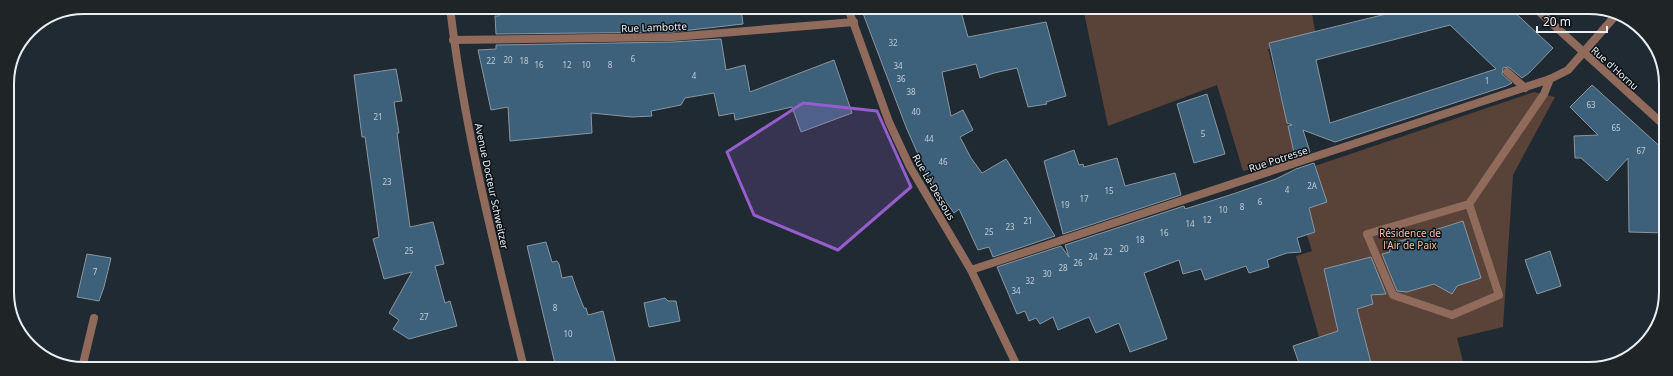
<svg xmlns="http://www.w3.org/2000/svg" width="1673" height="376" viewBox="0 0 1673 376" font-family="'Noto Sans',sans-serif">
<rect width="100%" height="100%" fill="#1f2a32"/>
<g fill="#594238">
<path d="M1083,8H1311L1316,36L1268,49L1297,159L1243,171L1217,85L1108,126Z"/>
<path d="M1534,92L1555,97L1513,175L1503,327L1457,338L1465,369H1328L1296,256L1312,251L1288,175Z"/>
</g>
<g fill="#3e617b" stroke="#8a96a0" fill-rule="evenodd">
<path d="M564,7L741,8L743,24L673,32L496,34L495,16H499L500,13H553V11L564,10Z"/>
<path d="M861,8H960L968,37L1046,22L1066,96L1046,102L1047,104L1028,107L1017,68L994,73L980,78L976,64L942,72L951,116L963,110L973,130L960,137L971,158L982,173L1006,159L1055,236L993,257L989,247L978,250L959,209L954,213L928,177L906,127Z"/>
<path d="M1384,8H1510L1553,48L1529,73L1522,78L1510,68L1508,67L1503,68L1502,74L1512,83L1506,86L1335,142L1303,130L1310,152L1295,157L1288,126L1292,125L1287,123L1269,43L1386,14ZM1450,25L1496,69L1330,123L1316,60Z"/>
<path d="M721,39L726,70L745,65L750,92L834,60L852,113L801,132L792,107L735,120L734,113L719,116L714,93L685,98L681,105L651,111L652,116L632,117L591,113L592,133L510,141L508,107L491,110L478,50L496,49V45L673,42Z"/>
<path d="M396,69L402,101L394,102L399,133H397L410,227L433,222L444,264L435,266L445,303L450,301L457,326L409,339L393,329L399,320L389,313L412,272L384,279L373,239L379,237L365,137H362L354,75Z"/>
<path d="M1592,85L1665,151V233L1629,232L1628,158L1607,181L1581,158H1575L1574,136L1598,135L1570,107Z"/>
<path d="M1207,94L1225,154L1194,163L1177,104Z"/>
<path d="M1074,150L1079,165L1083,164L1084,167L1117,158L1125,186L1175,173L1181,195L1063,234L1044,161Z"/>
<path d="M1314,163L1327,202L1309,208L1315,232L1297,238L1301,252L1287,253L1267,260L1269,267L1249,273L1246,266L1205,280L1201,269L1183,274L1179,260L1144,273L1167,339L1130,352L1119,323L1096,333L1089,317L1058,330L1053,317L1040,324L1036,318L1029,321L1025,311L1017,314L997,267L1061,246L1069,257L1065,245L1184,206L1185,209L1230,195L1276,179L1296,169Z"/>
<path d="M1463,221L1481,278L1457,286L1452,294L1434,284L1407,292L1397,291L1382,254L1390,252L1388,245Z"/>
<path d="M546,242L552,262L557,261L559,264L562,278L572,276L576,288L584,308H586L588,315L603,311L617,368H556L527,246Z"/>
<path d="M1550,251L1561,286L1537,294L1525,260Z"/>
<path d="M87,254L111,258L104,287L99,301L77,297Z"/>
<path d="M1371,257L1386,294L1371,295L1373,304L1357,309L1371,363L1347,369H1301L1293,346L1338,331L1324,269Z"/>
<path d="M665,298L668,301H676L680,321L649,327L644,303Z"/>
</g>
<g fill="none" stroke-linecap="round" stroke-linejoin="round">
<g stroke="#906b5b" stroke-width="8">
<path d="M1507,72L1525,88"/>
<path d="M1469,204L1367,234L1393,295L1452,315L1499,295L1469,204L1544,94L1550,79"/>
</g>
<g stroke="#906b5b" stroke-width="8">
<path d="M848,8L889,122L910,167L971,270L1018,368"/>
<path d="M453,40L673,37L854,22"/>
<path d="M971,270L1550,79L1568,70L1616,15"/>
<path d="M82,368L94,318"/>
</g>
<g stroke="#906b5b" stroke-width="8">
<path d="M450,7C464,129 495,249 524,368"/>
<path d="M1535,8L1665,126"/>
</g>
</g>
<path fill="#965dcc" fill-opacity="0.2" stroke="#965dcc" stroke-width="3" stroke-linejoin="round" d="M803,103L877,111L911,187L838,250L754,215L727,152Z"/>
<g text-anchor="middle" stroke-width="3" stroke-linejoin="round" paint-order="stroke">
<g font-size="8" fill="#beccd6">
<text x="893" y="46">32</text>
<text x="633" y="62">6</text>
<text x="508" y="63">20</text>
<text x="491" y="64">22</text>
<text x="524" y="64">18</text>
<text x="539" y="68">16</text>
<text x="567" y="68">12</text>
<text x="586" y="68">10</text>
<text x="610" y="68">8</text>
<text x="898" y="69">34</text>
<text x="694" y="79">4</text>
<text x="901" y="82">36</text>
<text x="1487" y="84">1</text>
<text x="911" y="95">38</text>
<text x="1591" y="108">63</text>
<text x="916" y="115">40</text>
<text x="378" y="120">21</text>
<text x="1616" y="131">65</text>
<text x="1203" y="137">5</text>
<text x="929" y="142">44</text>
<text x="1641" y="154">67</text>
<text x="943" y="165">46</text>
<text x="387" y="185">23</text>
<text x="1312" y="189">2A</text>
<text x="1287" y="193">4</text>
<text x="1109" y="194">15</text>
<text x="1084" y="202">17</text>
<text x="1260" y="205">6</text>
<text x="1065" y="208">19</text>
<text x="1242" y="210">8</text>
<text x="1223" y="213">10</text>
<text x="1207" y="223">12</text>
<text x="1028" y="224">21</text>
<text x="1190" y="227">14</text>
<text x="1010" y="230">23</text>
<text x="989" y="235">25</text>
<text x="1164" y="236">16</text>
<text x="1140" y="243">18</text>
<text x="1124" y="252">20</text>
<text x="409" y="254">25</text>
<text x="1108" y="255">22</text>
<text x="1093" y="260">24</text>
<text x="1078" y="266">26</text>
<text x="1063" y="271">28</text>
<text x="95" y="275">7</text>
<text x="1047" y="277">30</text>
<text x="1030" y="284">32</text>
<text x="1016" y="294">34</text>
<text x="555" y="311">8</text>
<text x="424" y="320">27</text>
<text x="568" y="337">10</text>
</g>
<g font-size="10" fill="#e9eff5" stroke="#0d1215">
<text transform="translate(654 27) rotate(-2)" y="4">Rue Lambotte</text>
<text transform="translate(1615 68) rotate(42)" y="4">Rue d'Hornu</text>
<text transform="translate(1278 159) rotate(-18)" y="4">Rue Potresse</text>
<text transform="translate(492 186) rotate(78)" y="4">Avenue Docteur Schweitzer</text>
<text transform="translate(934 187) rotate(60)" y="4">Rue Là-Dessous</text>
</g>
<g font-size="10" fill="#feb99d" stroke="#0d1215">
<text x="1410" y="237">Résidence de<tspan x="1410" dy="12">l'Air de Paix</tspan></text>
</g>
</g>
<path d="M0 0H1673V376H0ZM84 14H1589A70 70 0 0 1 1659 84V292A70 70 0 0 1 1589 362H84A70 70 0 0 1 14 292V84A70 70 0 0 1 84 14Z" fill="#1f2427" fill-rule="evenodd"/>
<path fill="none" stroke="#e9eff5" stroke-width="2" d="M84 14H1589A70 70 0 0 1 1659 84V292A70 70 0 0 1 1589 362H84A70 70 0 0 1 14 292V84A70 70 0 0 1 84 14Z"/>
<path d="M1537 26v6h70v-6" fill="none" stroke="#e9eff5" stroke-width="2"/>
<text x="1543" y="26" font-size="12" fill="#e9eff5" stroke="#0d1215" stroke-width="3" paint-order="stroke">20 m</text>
</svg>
